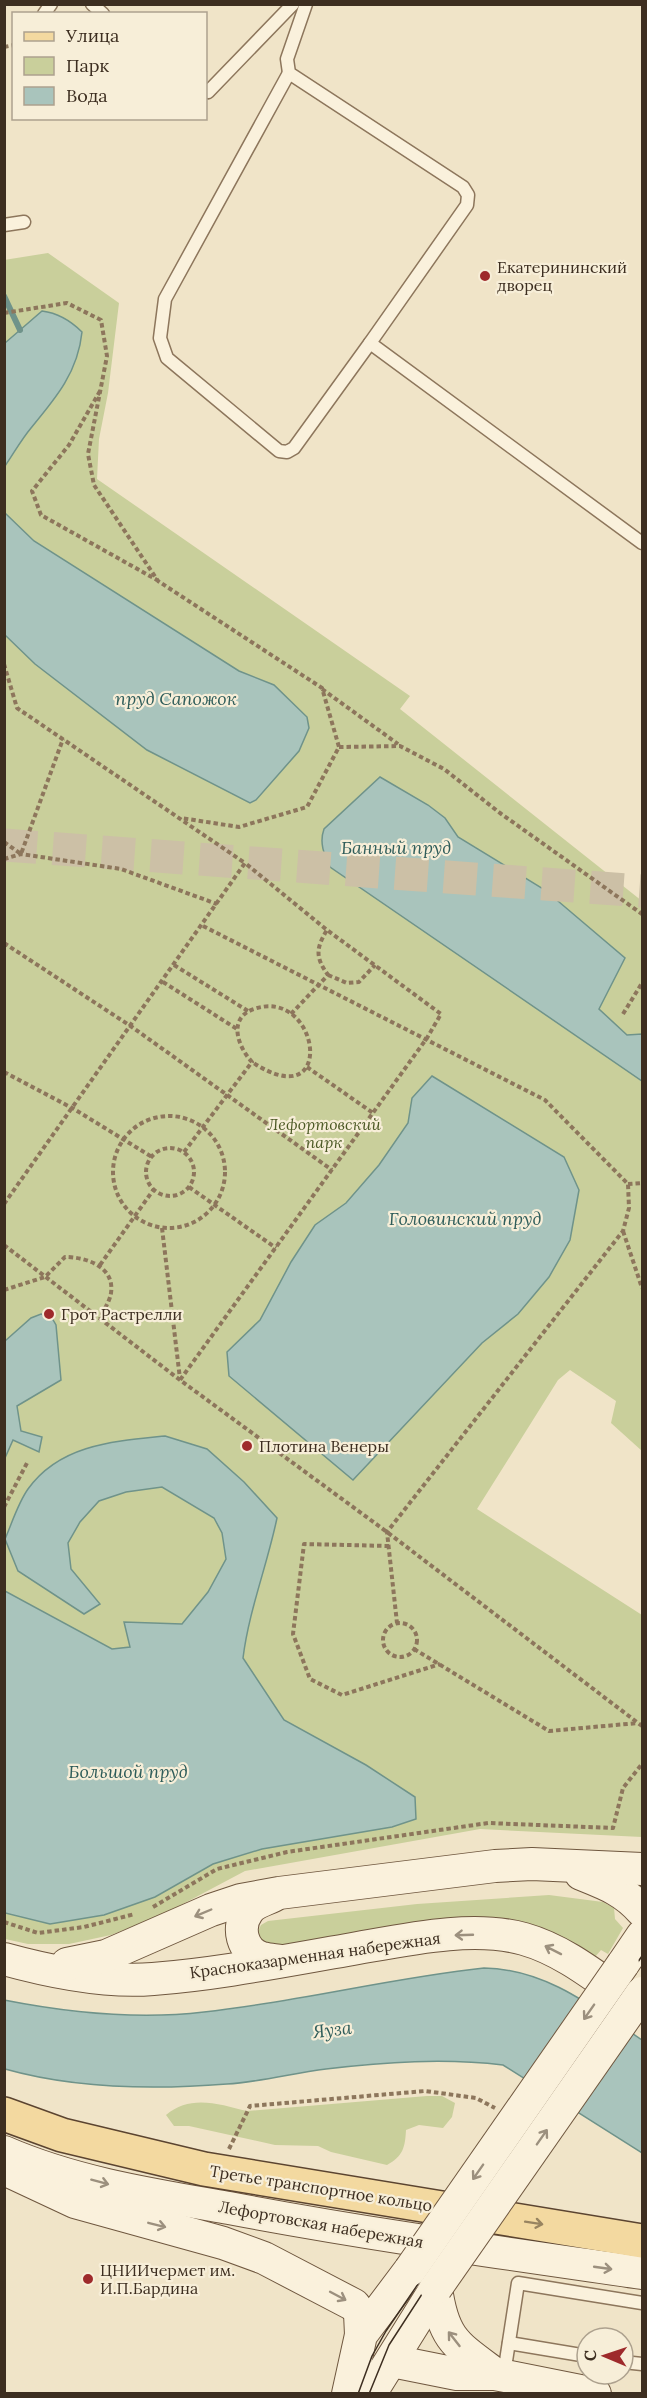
<svg xmlns="http://www.w3.org/2000/svg" width="647" height="2398" viewBox="0 0 647 2398" font-family="Lora,serif">
<rect width="100%" height="100%" fill="#f0e4c8"/>
<g fill="#c9cf9b">
<path d="M48,253L119,303L108,393L99,439L97,479L410,696L400,709L642,901V1451L611,1423L616,1401L570,1370L558,1380L477,1509L642,1615V1837L480,1829L245,1871L164,1914L111,1935L69,1944H28L5,1939L4,260Z"/>
<path d="M549,1895L603,1902L614,1908L615,1919L623,1928L608,1954L601,1950L595,1957C570,1937 543,1928 512,1922L273,1948L267,1947L257,1933L261,1925L268,1921L417,1904Z"/>
<path d="M427,2096H442L455,2103L452,2117L443,2128L419,2125L406,2130C405,2148 403,2156 387,2165L331,2152L318,2146L275,2145L189,2126H174L166,2115C190,2094 219,2104 247,2111Z"/>
</g>
<g fill="#a9c4bc" stroke="#6f938a" stroke-width="1.5">
<path d="M42,311C58,313 71,321 82,332C78,372 56,398 31,428C21,440 14,453 5,466V343Z"/>
<path d="M5,513L34,541L239,671L274,685L307,717L309,728L299,751L256,800L250,803L147,750L35,664L5,635Z"/>
<path d="M380,777L428,805L445,818L458,837L545,890L625,958L599,1009L627,1035L642,1034V1081L330,867C324,854 319,843 324,829Z"/>
<path d="M432,1076L564,1157L579,1190L570,1240L549,1277L518,1314L482,1343L353,1480L229,1376L227,1352L260,1320L291,1262L315,1225L346,1203L379,1165L408,1123L412,1098Z"/>
<path d="M41,1314L52,1318L56,1325L61,1380L17,1406L21,1431L42,1437L39,1452L13,1440L5,1458V1341L31,1318Z"/>
<path d="M165,1436L207,1449L244,1482L277,1518C267,1566 249,1610 243,1658L284,1720L366,1765L415,1797L416,1819L392,1827L262,1849L213,1864L155,1897L104,1915L50,1924L5,1913V1591L112,1649L130,1647L124,1622L182,1624L208,1592L226,1559L222,1533L214,1518L162,1487L126,1492L99,1501L80,1522L68,1543L71,1569L100,1604L84,1614L18,1571L5,1539C12,1523 18,1503 28,1489C60,1444 115,1441 165,1436Z"/>
<path d="M484,1968C546,1969 593,2007 642,2040V2153L503,2065C444,2058 385,2062 326,2069C293,2073 260,2082 227,2084C153,2090 76,2089 5,2069L4,2000C70,2013 137,2020 204,2012C298,2002 390,1978 484,1968Z"/>
</g>
<g fill="none" stroke-linecap="round" stroke-linejoin="round">
<path stroke="#6f938a" stroke-width="6" d="M4,296L20,330"/>
<path stroke="#ccc0a6" stroke-width="33" stroke-dasharray="33 16" stroke-linecap="butt" d="M4,845L642,891"/>
<defs>
<g id="lane">
<path d="M92,4L103,14"/>
<path d="M306,4L287,59L289,73L463,187L468,195L467,205L370,343L642,543"/>
<path d="M44,14L51,4"/>
<path d="M289,73L165,299L160,338L167,358L279,451L287,452L294,448L370,343"/>
<path d="M206,91L208,92L293,4"/>
<path d="M4,225L24,222"/>
<path d="M509,2343L587,2356"/>
<path d="M623,2362L642,2364"/>
<path d="M504,2374L518,2283L642,2303"/>
</g>
<g id="secondary">
<path d="M581,1874C606,1884 625,1891 642,1911"/>
<path d="M273,1896C265,1900 253,1903 248,1911C236,1927 242,1952 262,1958C268,1960 275,1960 281,1961"/>
<path d="M4,1959C51,1972 105,1983 153,1979C218,1974 283,1961 347,1950C400,1941 471,1924 524,1939C563,1950 596,1977 629,2000"/>
<path d="M67,1964L106,1956L211,1910L241,1900L279,1893L495,1866L532,1864L642,1869"/>
<path d="M623,1964L642,1936"/>
<path d="M4,2152C75,2183 154,2195 229,2208C366,2234 504,2253 642,2273"/>
<path d="M13,2173L75,2202L223,2243L264,2258L354,2305L360,2313L361,2335"/>
<path d="M436,2288C443,2339 456,2345 495,2374"/>
<path d="M392,2361L457,2374H495L595,2394"/>
<path d="M348,2394L361,2335L410,2270"/>
<path d="M370,2394L436,2288"/>
</g>
<path id="primary" d="M4,2114L62,2135L204,2169L642,2241"/>
</defs>
<use href="#lane" stroke="#8d765c" stroke-width="15"/>
<use href="#secondary" stroke="#6f573f" stroke-width="34"/>
<use href="#primary" stroke="#5b4430" stroke-width="36"/>
<g stroke="#8d765c" stroke-width="4" stroke-dasharray="4.5 3" stroke-linecap="butt">
<path d="M4,47L14,45"/>
<path d="M4,313L67,303L101,320L107,356L88,454L94,485L158,581L322,688L339,747L307,807L239,827L181,818"/>
<path d="M100,391L69,445L32,491L41,515L157,580"/>
<path d="M4,664L17,708L245,863"/>
<path d="M322,689L398,744"/>
<path d="M339,747L400,746L444,769L500,813L642,914"/>
<path d="M4,842L21,854L63,739"/>
<path d="M4,859L21,854L121,869L217,904"/>
<path d="M203,926L545,1100L628,1184L629,1208L623,1231L387,1532L397,1623"/>
<path d="M4,943L132,1027L332,1170"/>
<path d="M174,965L248,1011"/>
<path d="M328,975L347,983L359,982L375,965"/>
<path d="M163,982L237,1029"/>
<path d="M291,1014L328,975C315,957 316,948 327,930"/>
<path d="M623,1014L642,983"/>
<path d="M307,1067L373,1113"/>
<path d="M4,1072L74,1109L152,1157"/>
<circle cx="169" cy="1172" r="56"/>
<circle cx="170" cy="1172" r="24"/>
<path d="M184,1152L252,1062C238,1047 227,1018 254,1009C320,986 338,1119 252,1062"/>
<path d="M628,1184L642,1183"/>
<path d="M189,1187L276,1248"/>
<path d="M4,1204L245,863L327,930L441,1014L427,1038L180,1380"/>
<path d="M162,1228L180,1379"/>
<path d="M623,1231L642,1288"/>
<path d="M4,1245L180,1380L387,1532L642,1726"/>
<path d="M100,1265L154,1189"/>
<path d="M4,1290L45,1277L65,1257C85,1257 115,1266 111,1293C110,1301 103,1311 100,1319"/>
<path d="M4,1507L27,1463"/>
<path d="M389,1546L304,1544L293,1634L310,1679L342,1695L440,1664"/>
<circle cx="400" cy="1640" r="17"/>
<path d="M414,1649L549,1731L638,1723"/>
<path d="M153,1907L217,1869L287,1852L488,1823L613,1828L623,1788L642,1764"/>
<path d="M4,1922L38,1933L84,1927L135,1914"/>
<path d="M229,2149L250,2106L425,2091L476,2098L495,2108"/>
</g>
<use href="#lane" stroke="#faf1dc" stroke-width="12"/>
<use href="#secondary" stroke="#faf1dc" stroke-width="32"/>
<use href="#primary" stroke="#f3d9a0" stroke-width="33"/>
<g stroke="#3d2e20" stroke-width="1.5">
<path d="M358,2394L372,2356L386,2331L642,1956"/>
<path d="M369,2394L389,2345L437,2271"/>
</g>
<defs>
<g id="secondary-bridge">
<path d="M410,2270L623,1964"/>
<path d="M436,2288L642,1993"/>
</g>
</defs>
<use href="#secondary-bridge" stroke="#6f573f" stroke-width="34" stroke-linecap="butt"/>
<use href="#secondary-bridge" stroke="#faf1dc" stroke-width="32"/>
</g>
<defs><path id="oneway-shaft" d="M-6 0H5M1.5-3L5.5 0L1.5 3" fill="none" stroke-width="1.6" stroke-linecap="round" stroke-linejoin="round" transform="scale(1.5)"/></defs>
<g stroke="#9c907e">
<use href="#oneway-shaft" transform="translate(203 1913) rotate(157)"/>
<use href="#oneway-shaft" transform="translate(464 1935) rotate(178)"/>
<use href="#oneway-shaft" transform="translate(553 1950) rotate(-153)"/>
<use href="#oneway-shaft" transform="translate(589 2012) rotate(125)"/>
<use href="#oneway-shaft" transform="translate(542 2137) rotate(-55)"/>
<use href="#oneway-shaft" transform="translate(478 2172) rotate(125)"/>
<use href="#oneway-shaft" transform="translate(100 2182) rotate(15)"/>
<use href="#oneway-shaft" transform="translate(157 2225) rotate(14)"/>
<use href="#oneway-shaft" transform="translate(603 2268) rotate(8)"/>
<use href="#oneway-shaft" transform="translate(338 2296) rotate(28)"/>
<use href="#oneway-shaft" transform="translate(454 2339) rotate(-128)"/>
</g>
<use stroke="#988460" href="#oneway-shaft" transform="translate(534 2223) rotate(9)"/>
<g fill="#9e2a2b" stroke="#f7eed8" stroke-width="2">
<circle cx="485" cy="276" r="6"/>
<circle cx="49" cy="1314" r="6"/>
<circle cx="247" cy="1446" r="6"/>
<circle cx="88" cy="2279" r="6"/>
</g>
<g text-anchor="middle" stroke-width="4.5" stroke-linejoin="round" paint-order="stroke">
<g font-size="16" fill="#3d2e20" stroke="#f7eed8" text-anchor="start">
<text x="497" y="273">Екатерининский<tspan x="497" dy="18">дворец</tspan></text>
<text x="61" y="1320">Грот Растрелли</text>
<text x="259" y="1452">Плотина Венеры</text>
<text x="100" y="2276">ЦНИИчермет им.<tspan x="100" dy="18">И.П.Бардина</tspan></text>
</g>
<g font-size="16" font-style="italic" fill="#4d5a26" stroke="#f7eed8">
<text x="324" y="1130">Лефортовский<tspan x="324" dy="18">парк</tspan></text>
</g>
<g font-size="16" fill="#3d2e20" stroke="#f7eed8">
<text transform="translate(315 1955) rotate(-8)" y="6">Красноказарменная набережная</text>
<text transform="translate(321 2188) rotate(9)" y="6">Третье транспортное кольцо</text>
<text transform="translate(321 2224) rotate(10)" y="6">Лефортовская набережная</text>
</g>
<g font-size="18" font-style="italic" fill="#2f5d5a" stroke="#f7eed8">
<text x="176" y="705">пруд Сапожок</text>
<text x="396" y="854">Банный пруд</text>
<text x="465" y="1225">Головинский пруд</text>
<text x="128" y="1778">Большой пруд</text>
<text transform="translate(332 2030) rotate(-7)" y="6">Яуза</text>
</g>
</g>
<rect width="647" height="2398" fill="none" stroke="#3d2e20" stroke-width="12"/>
<rect x="12" y="12" width="195" height="108" fill="#f7eed8" stroke="#ada18e" stroke-width="1.5"/>
<rect x="24" y="32" width="30" height="9" fill="#f3d9a0" stroke="#ada18e" stroke-width="1.5"/>
<text x="66" y="42" font-size="18" fill="#3d2e20">Улица</text>
<rect x="24" y="57" width="30" height="18" fill="#c9cf9b" stroke="#ada18e" stroke-width="1.5"/>
<text x="66" y="72" font-size="18" fill="#3d2e20">Парк</text>
<rect x="24" y="87" width="30" height="18" fill="#a9c4bc" stroke="#ada18e" stroke-width="1.5"/>
<text x="66" y="102" font-size="18" fill="#3d2e20">Вода</text>
<g transform="translate(605 2356) rotate(272)"><circle r="28" fill="#f7eed8" stroke="#ada18e" stroke-width="1.5"/>
<path d="M0-4.5L10 22L0 15L-10 22Z" fill="#9e2a2b"/>
<text y="-9" font-size="16" font-weight="bold" text-anchor="middle" fill="#3d2e20">С</text>
</g>
</svg>
